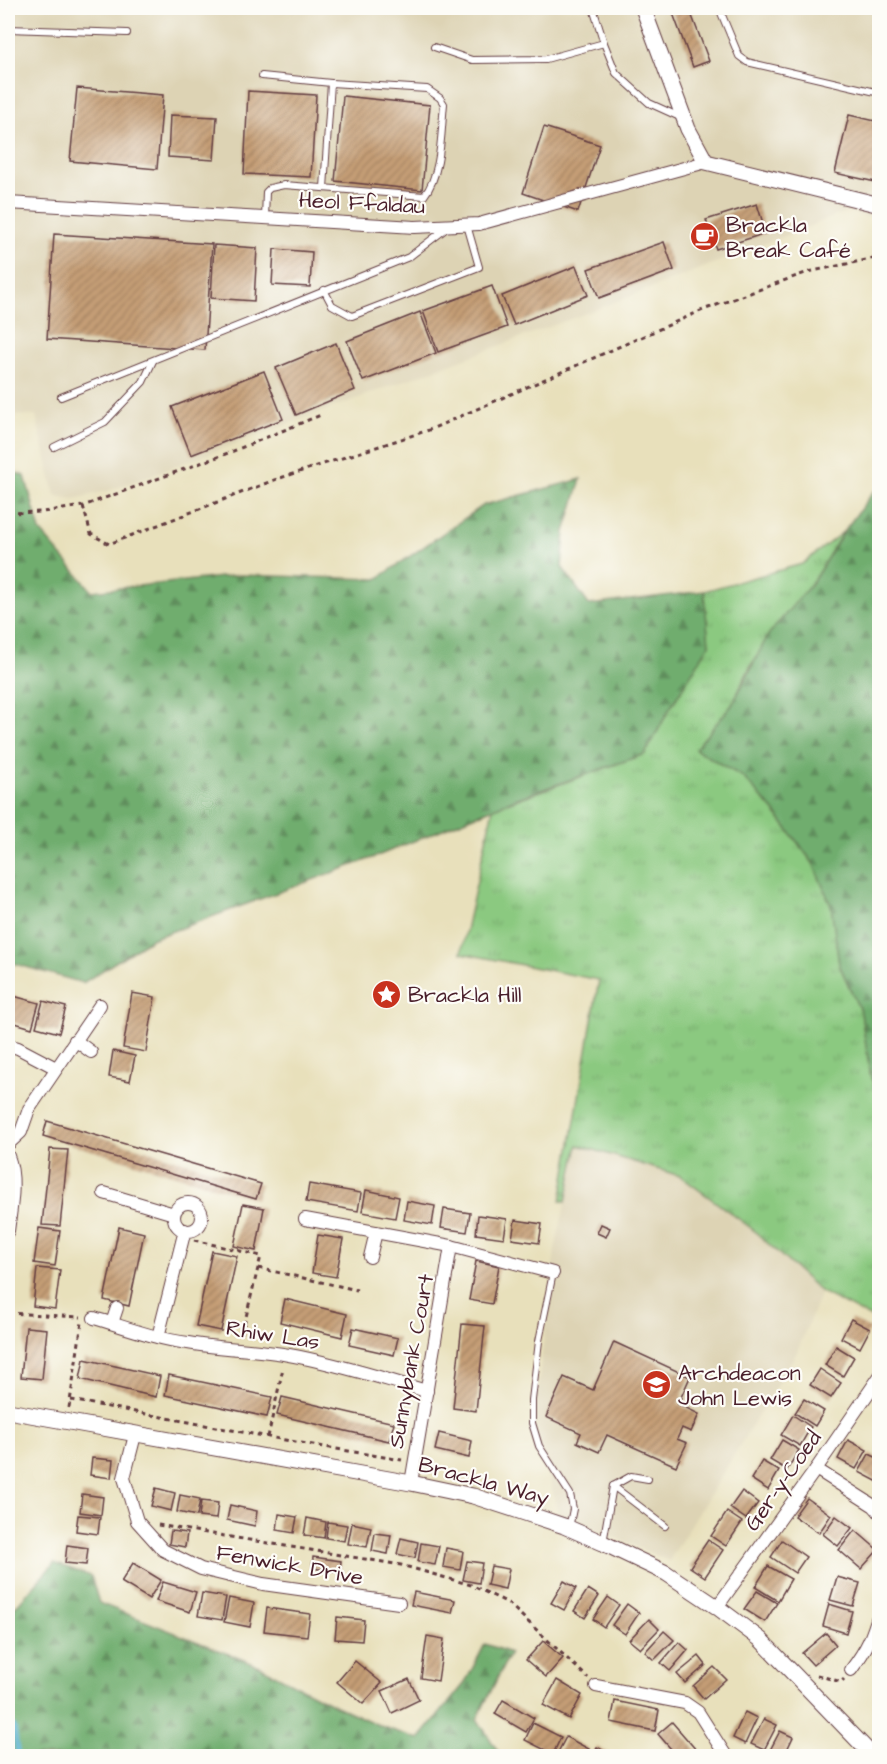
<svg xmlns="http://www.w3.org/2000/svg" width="887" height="1764" viewBox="0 0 887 1764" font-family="'Architects Daughter',sans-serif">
<defs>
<pattern id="grass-tufts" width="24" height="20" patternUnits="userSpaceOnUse" patternTransform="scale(1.5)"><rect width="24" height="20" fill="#8bc980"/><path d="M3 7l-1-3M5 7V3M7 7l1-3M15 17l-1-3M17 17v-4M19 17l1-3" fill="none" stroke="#79ac6f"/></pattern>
<pattern id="forest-firs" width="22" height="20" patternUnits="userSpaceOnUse" patternTransform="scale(1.5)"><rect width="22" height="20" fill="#70ad6e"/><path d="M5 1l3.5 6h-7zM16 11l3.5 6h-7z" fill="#5e8c5b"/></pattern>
<pattern id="building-hatch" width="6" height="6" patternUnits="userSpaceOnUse" patternTransform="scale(1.5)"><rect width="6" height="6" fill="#c59e76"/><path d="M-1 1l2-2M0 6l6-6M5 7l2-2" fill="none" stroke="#a28061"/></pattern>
</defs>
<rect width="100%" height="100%" fill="#fdfcf7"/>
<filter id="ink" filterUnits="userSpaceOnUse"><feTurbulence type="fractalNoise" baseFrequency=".0167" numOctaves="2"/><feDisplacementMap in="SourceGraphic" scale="12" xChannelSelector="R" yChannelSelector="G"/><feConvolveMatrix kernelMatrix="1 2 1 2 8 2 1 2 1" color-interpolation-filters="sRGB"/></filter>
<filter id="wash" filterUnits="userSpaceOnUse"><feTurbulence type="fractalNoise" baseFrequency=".008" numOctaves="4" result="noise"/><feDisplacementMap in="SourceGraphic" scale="24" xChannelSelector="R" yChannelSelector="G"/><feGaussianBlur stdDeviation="1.35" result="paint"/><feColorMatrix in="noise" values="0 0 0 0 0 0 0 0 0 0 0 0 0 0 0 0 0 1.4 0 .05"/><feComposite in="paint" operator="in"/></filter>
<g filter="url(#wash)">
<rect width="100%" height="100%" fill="#e8e0bb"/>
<g fill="#ddd3b4">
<path d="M8,8H879V220L846,212L600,308L111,490L74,499L55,496L36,416L8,415Z"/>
<path d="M578,1145L680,1176L751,1228L821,1292L797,1352L669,1561L558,1513L534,1419L555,1249Z"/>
</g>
<path fill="url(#grass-tufts)" stroke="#6a7456" stroke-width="1.5" d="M844,531L812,583L751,665L732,705L695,749L743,777L774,811L813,863L832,906L839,964L861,1013L871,1078L879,1094V1322L821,1292L751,1228L680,1176L578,1145L566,1201H561L599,980L461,953L493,808L645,754L669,710L709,645L704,591L802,564Z"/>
<g fill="url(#forest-firs)" stroke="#5d664c" stroke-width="1.5">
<path d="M8,470L25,476L40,531L92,591L240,575L377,579L484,505L581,479L565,532L562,567L589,605L704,591L709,645L669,710L645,754L518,798L375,857L151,939L83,983L8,962Z"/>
<path d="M874,491L880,496L879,1094L871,1078L861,1013L839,964L831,906L813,863L774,811L743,777L695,749L732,705L768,635L812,583L844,531Z"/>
<path d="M54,1563L91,1576L99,1603L259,1666L330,1703L383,1727L419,1739L465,1683L485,1644L510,1653L477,1719L501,1756H8V1615Z"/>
</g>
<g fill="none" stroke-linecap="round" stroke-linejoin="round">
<path stroke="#54b0d2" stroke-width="4.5" d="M14,1726L18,1756"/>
</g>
<g id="blocks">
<g fill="url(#building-hatch)">
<path d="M671,8H689L709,61L693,67Z"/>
<path d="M77,88L163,95L157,169L70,161Z"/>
<path d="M248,91L316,95L311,177L244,174Z"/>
<path d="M343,96L430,105L422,190L335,181Z"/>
<path d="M170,115L217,117L214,160L168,157Z"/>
<path d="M849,115L880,122V183L835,173Z"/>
<path d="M544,127L600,145L578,212L523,193Z"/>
<path d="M757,204L766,233L716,249L706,220Z"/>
<path d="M54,234L212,244L205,350L47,339Z"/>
<path d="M664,242L674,270L599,298L588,269Z"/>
<path d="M214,245L257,248L254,301L211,298Z"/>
<path d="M274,249L312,252L310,287L272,285Z"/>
<path d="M576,266L588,295L514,325L502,296Z"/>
<path d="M492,286L507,327L438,352L423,311Z"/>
<path d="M420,312L436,353L363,381L347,341Z"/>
<path d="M336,343L355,390L296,415L276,368Z"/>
<path d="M264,371L283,419L191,455L172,407Z"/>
<path d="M132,993L155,997L146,1052L123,1048Z"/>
<path d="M10,995L39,1003L32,1028L8,1021V1004Z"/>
<path d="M43,1001L66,1007L59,1033L36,1027Z"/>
<path d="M113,1051L135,1056L130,1081L109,1077Z"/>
<path d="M47,1121L261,1184L256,1199L43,1136Z"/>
<path d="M50,1149L68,1150L60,1226L42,1225Z"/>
<path d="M309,1184L361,1193L358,1211L306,1202Z"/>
<path d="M366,1190L399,1197L395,1218L362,1212Z"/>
<path d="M407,1201L435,1206L432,1225L404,1220Z"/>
<path d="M243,1204L264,1208L256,1251L234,1246Z"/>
<path d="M444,1209L470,1213L467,1232L441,1228Z"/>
<path d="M478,1215L507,1219L504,1238L476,1234Z"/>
<path d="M515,1220L542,1224L539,1243L512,1239Z"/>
<path d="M601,1224L610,1228L606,1237L597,1233Z"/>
<path d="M119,1227L144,1233L129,1306L104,1300Z"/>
<path d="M39,1228L60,1231L55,1266L34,1263Z"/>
<path d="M318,1235L343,1239L336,1277L312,1273Z"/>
<path d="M212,1251L237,1256L221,1331L196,1326Z"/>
<path d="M476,1261L499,1266L492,1304L469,1300Z"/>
<path d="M37,1268L60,1270L55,1309L33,1306Z"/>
<path d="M285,1299L347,1314L342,1337L280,1322Z"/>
<path d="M851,1319L870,1329L860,1348L841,1338Z"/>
<path d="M462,1324L485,1326L476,1411L453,1408Z"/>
<path d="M26,1327L47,1329L42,1379L21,1377Z"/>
<path d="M353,1328L398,1338L394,1355L349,1345Z"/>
<path d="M614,1342L690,1377L678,1404L699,1414L691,1432L682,1428L677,1439L687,1443L676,1466L607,1435L599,1452L577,1442L581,1433L546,1417L564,1377L593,1390Z"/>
<path d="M836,1346L854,1357L843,1376L825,1365Z"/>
<path d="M84,1359L160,1376L156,1397L80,1379Z"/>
<path d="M820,1369L841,1383L831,1398L810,1385Z"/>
<path d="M169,1375L272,1397L267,1417L165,1395Z"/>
<path d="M282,1397L394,1423L389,1441L277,1415Z"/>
<path d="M804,1399L824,1411L815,1426L795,1413Z"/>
<path d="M793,1415L811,1427L800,1446L781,1435Z"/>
<path d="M439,1433L472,1441L469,1458L435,1450Z"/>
<path d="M782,1440L799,1450L787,1470L770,1460Z"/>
<path d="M848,1440L867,1450L856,1469L838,1459Z"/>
<path d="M869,1454L880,1459V1483L859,1472Z"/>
<path d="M92,1458L113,1460L111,1478L90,1475Z"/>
<path d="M762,1461L779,1471L768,1490L751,1479Z"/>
<path d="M156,1488L175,1493L171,1511L151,1506Z"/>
<path d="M742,1491L758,1503L746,1519L730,1508Z"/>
<path d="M82,1494L103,1497L101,1515L80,1512Z"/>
<path d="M180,1495L200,1499L197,1516L177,1512Z"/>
<path d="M807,1498L831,1515L819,1533L794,1516Z"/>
<path d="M201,1501L218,1503L216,1519L199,1517Z"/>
<path d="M230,1505L257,1511L255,1526L227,1520Z"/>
<path d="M727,1512L742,1522L726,1546L711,1536Z"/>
<path d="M279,1514L297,1517L294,1533L277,1530Z"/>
<path d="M78,1515L100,1517L98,1534L76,1531Z"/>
<path d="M836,1516L852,1528L838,1546L823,1534Z"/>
<path d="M307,1518L326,1522L324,1538L304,1535Z"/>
<path d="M328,1522L347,1525L344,1541L326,1538Z"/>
<path d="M352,1523L371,1527L367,1547L348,1544Z"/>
<path d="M855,1530L878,1550L861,1569L839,1550Z"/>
<path d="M171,1531L187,1533L185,1547L169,1544Z"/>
<path d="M375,1533L391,1535L388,1554L372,1551Z"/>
<path d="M401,1538L418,1542L415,1558L397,1554Z"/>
<path d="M708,1540L723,1550L705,1577L690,1567Z"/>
<path d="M782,1540L806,1557L795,1573L771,1557Z"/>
<path d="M421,1543L439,1546L435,1565L418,1562Z"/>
<path d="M67,1545L88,1548L86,1565L65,1563Z"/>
<path d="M446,1548L463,1551L460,1570L443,1567Z"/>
<path d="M313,1557L341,1561L340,1572L312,1568Z"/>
<path d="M467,1561L482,1563L479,1583L463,1580Z"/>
<path d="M133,1563L161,1580L149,1599L121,1582Z"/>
<path d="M491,1566L509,1569L505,1589L487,1585Z"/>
<path d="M768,1566L791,1579L778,1601L755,1587Z"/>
<path d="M837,1577L860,1583L853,1606L830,1600Z"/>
<path d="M564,1581L576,1588L564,1610L551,1603Z"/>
<path d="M163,1582L196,1592L190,1612L156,1601Z"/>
<path d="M588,1589L599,1596L585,1618L574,1611Z"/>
<path d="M757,1591L777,1603L765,1622L744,1609Z"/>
<path d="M414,1592L455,1600L452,1613L411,1605Z"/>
<path d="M202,1593L226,1597L222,1620L198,1616Z"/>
<path d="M608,1597L619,1605L604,1627L593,1619Z"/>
<path d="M229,1598L254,1603L250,1627L224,1622Z"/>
<path d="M627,1604L639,1613L625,1634L612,1625Z"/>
<path d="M829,1604L852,1611L846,1633L823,1626Z"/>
<path d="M267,1608L310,1614L307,1636L264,1631Z"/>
<path d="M337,1617L364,1620L362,1641L335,1639Z"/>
<path d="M649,1619L659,1629L640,1649L629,1640Z"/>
<path d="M664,1631L674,1640L654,1660L645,1652Z"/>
<path d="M826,1633L836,1645L813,1665L802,1653Z"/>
<path d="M427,1636L444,1639L438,1681L421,1678Z"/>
<path d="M543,1641L563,1658L546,1677L526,1660Z"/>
<path d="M679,1642L688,1650L670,1671L661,1663Z"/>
<path d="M699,1656L706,1665L685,1683L677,1674Z"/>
<path d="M355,1661L382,1683L363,1704L337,1682Z"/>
<path d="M714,1667L726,1679L704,1699L693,1686Z"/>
<path d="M409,1679L419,1700L392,1713L382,1691Z"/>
<path d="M557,1680L582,1695L569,1719L543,1705Z"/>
<path d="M503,1700L534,1718L526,1732L495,1714Z"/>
<path d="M615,1701L659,1710L655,1731L611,1722Z"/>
<path d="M745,1712L757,1718L745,1744L733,1738Z"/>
<path d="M764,1719L777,1725L764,1750L751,1744Z"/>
<path d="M672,1722L697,1751L691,1756H677L658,1734Z"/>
<path d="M533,1723L561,1737L553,1754L525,1740Z"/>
<path d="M780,1731L793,1737L784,1756H767Z"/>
<path d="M566,1737L589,1749L585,1756H556Z"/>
<path d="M597,1747L613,1756H592Z"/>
</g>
</g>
</g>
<g filter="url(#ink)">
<use href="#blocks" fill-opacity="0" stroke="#623c41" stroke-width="1.5"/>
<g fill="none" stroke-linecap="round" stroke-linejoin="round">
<defs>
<g id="service">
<path d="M593,8L604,43L616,73L649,103L682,118"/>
<path d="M719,8L739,56L747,62L880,93"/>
<path d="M8,29L127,33"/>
<path d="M434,47L472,60L546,59L604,43"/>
<path d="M262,76L331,83L324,188"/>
<path d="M265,218L266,192L270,188L284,185L424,196C442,174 441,131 444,104L440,98L427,89L331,83"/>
<path d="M324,290L332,305L352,316L479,267L467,225"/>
<path d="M61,397L409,257L448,227"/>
<path d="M54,447L105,422L143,382L153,361"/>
<path d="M553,1273L539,1341L532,1400V1423L539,1446L570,1494L573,1509L569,1528"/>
<path d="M613,1486L665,1526"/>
<path d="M603,1543L613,1486L631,1476L648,1479"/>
</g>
<g id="minor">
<path d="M8,203L415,227L479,224L706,162"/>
<path d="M75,1040L91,1052"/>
<path d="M8,1045L18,1048L56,1068"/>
<path d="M8,1144L21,1132L29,1109L100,1005"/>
<path d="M8,1156C17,1179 11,1207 8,1231"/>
<path d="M104,1193L174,1214"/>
<circle cx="188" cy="1217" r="14"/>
<path d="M305,1219L451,1246L553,1273"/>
<path d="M370,1257L376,1232"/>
<path d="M94,1318C125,1327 156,1339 188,1343C221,1349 255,1349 289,1355C335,1363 381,1378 427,1391"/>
<path d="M112,1323L117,1308"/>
<path d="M158,1337L185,1230"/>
<path d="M135,1435L124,1478L137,1521L163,1550L201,1569L263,1584L399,1603"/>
<path d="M816,1469L874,1506L880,1513"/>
<path d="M411,1483L451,1246"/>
<path d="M717,1607L816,1469L880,1376"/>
<path d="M851,1670C868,1647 872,1637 880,1610"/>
<path d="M596,1686L685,1703L698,1712L726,1756"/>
</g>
<g id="tertiary">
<path d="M643,8L688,129L706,162L880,205"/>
<path d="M8,1411L411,1483L473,1496L522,1512L564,1526L603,1543L666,1573L717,1607L760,1639L873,1756"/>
</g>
</defs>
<use href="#service" stroke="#623c41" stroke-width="8"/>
<use href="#minor" stroke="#623c41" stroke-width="14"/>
<use href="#tertiary" stroke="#623c41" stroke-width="17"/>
<g stroke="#623c41" stroke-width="3" stroke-dasharray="4.5 4.5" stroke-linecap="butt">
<path d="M83,506L91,534L109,544L277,479L429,430L703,310L808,272L880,257"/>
<path d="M8,513L43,512L83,506L231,452L323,414"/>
<path d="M194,1240L261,1256L241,1337"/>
<path d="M258,1268L357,1290"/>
<path d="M8,1313L81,1317"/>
<path d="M71,1400L301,1443L402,1460"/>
<path d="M69,1408L82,1322"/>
<path d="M268,1437L283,1368"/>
<path d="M158,1525L401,1565L471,1585L508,1603L588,1678"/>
<path d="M817,1675L841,1682L844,1679"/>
</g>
<use href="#service" stroke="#fff" stroke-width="6"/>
<use href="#minor" stroke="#fff" stroke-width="12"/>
<use href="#tertiary" stroke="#fff" stroke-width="15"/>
</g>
</g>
<defs>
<symbol id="cafe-disc" viewBox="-11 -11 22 22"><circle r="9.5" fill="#c8321e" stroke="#fdfcf7"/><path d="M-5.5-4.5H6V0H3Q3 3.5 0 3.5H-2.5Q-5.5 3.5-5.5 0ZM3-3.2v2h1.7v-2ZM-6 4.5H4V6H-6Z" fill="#fff"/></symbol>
<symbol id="sight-disc" viewBox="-11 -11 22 22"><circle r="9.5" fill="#c8321e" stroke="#fdfcf7"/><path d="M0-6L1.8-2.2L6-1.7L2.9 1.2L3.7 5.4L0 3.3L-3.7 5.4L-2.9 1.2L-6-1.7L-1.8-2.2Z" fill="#fff"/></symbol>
<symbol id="school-disc" viewBox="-11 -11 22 22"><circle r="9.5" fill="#c8321e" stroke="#fdfcf7"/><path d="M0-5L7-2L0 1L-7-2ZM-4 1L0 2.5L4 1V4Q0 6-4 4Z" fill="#fff"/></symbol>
</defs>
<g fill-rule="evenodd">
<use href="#cafe-disc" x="688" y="220" width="33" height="33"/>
<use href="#sight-disc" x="370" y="978" width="33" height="33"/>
<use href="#school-disc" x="640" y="1368" width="33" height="33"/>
</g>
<g text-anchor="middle" stroke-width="4.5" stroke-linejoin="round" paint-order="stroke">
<g font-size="22" fill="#4a1f2b" stroke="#fdfcf7">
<text transform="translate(362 202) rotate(3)" y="8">Heol Ffaldau</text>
<text transform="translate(273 1334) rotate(9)" y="8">Rhiw Las</text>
<text transform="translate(410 1361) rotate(-80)" y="8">Sunnybank Court</text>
<text transform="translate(484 1480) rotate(15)" y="8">Brackla Way</text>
<text transform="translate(782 1480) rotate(-55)" y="8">Ger-y-Coed</text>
<text transform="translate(290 1564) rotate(10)" y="8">Fenwick Drive</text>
</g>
<g font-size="22" fill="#4a1f2b" stroke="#fdfcf7" text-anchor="start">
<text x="726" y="232">Brackla<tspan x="726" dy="25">Break Café</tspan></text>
<text x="408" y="1002">Brackla Hill</text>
<text x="678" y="1380">Archdeacon<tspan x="678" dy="25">John Lewis</tspan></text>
</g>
</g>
<rect width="887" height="1764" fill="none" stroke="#fdfcf7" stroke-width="30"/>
</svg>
